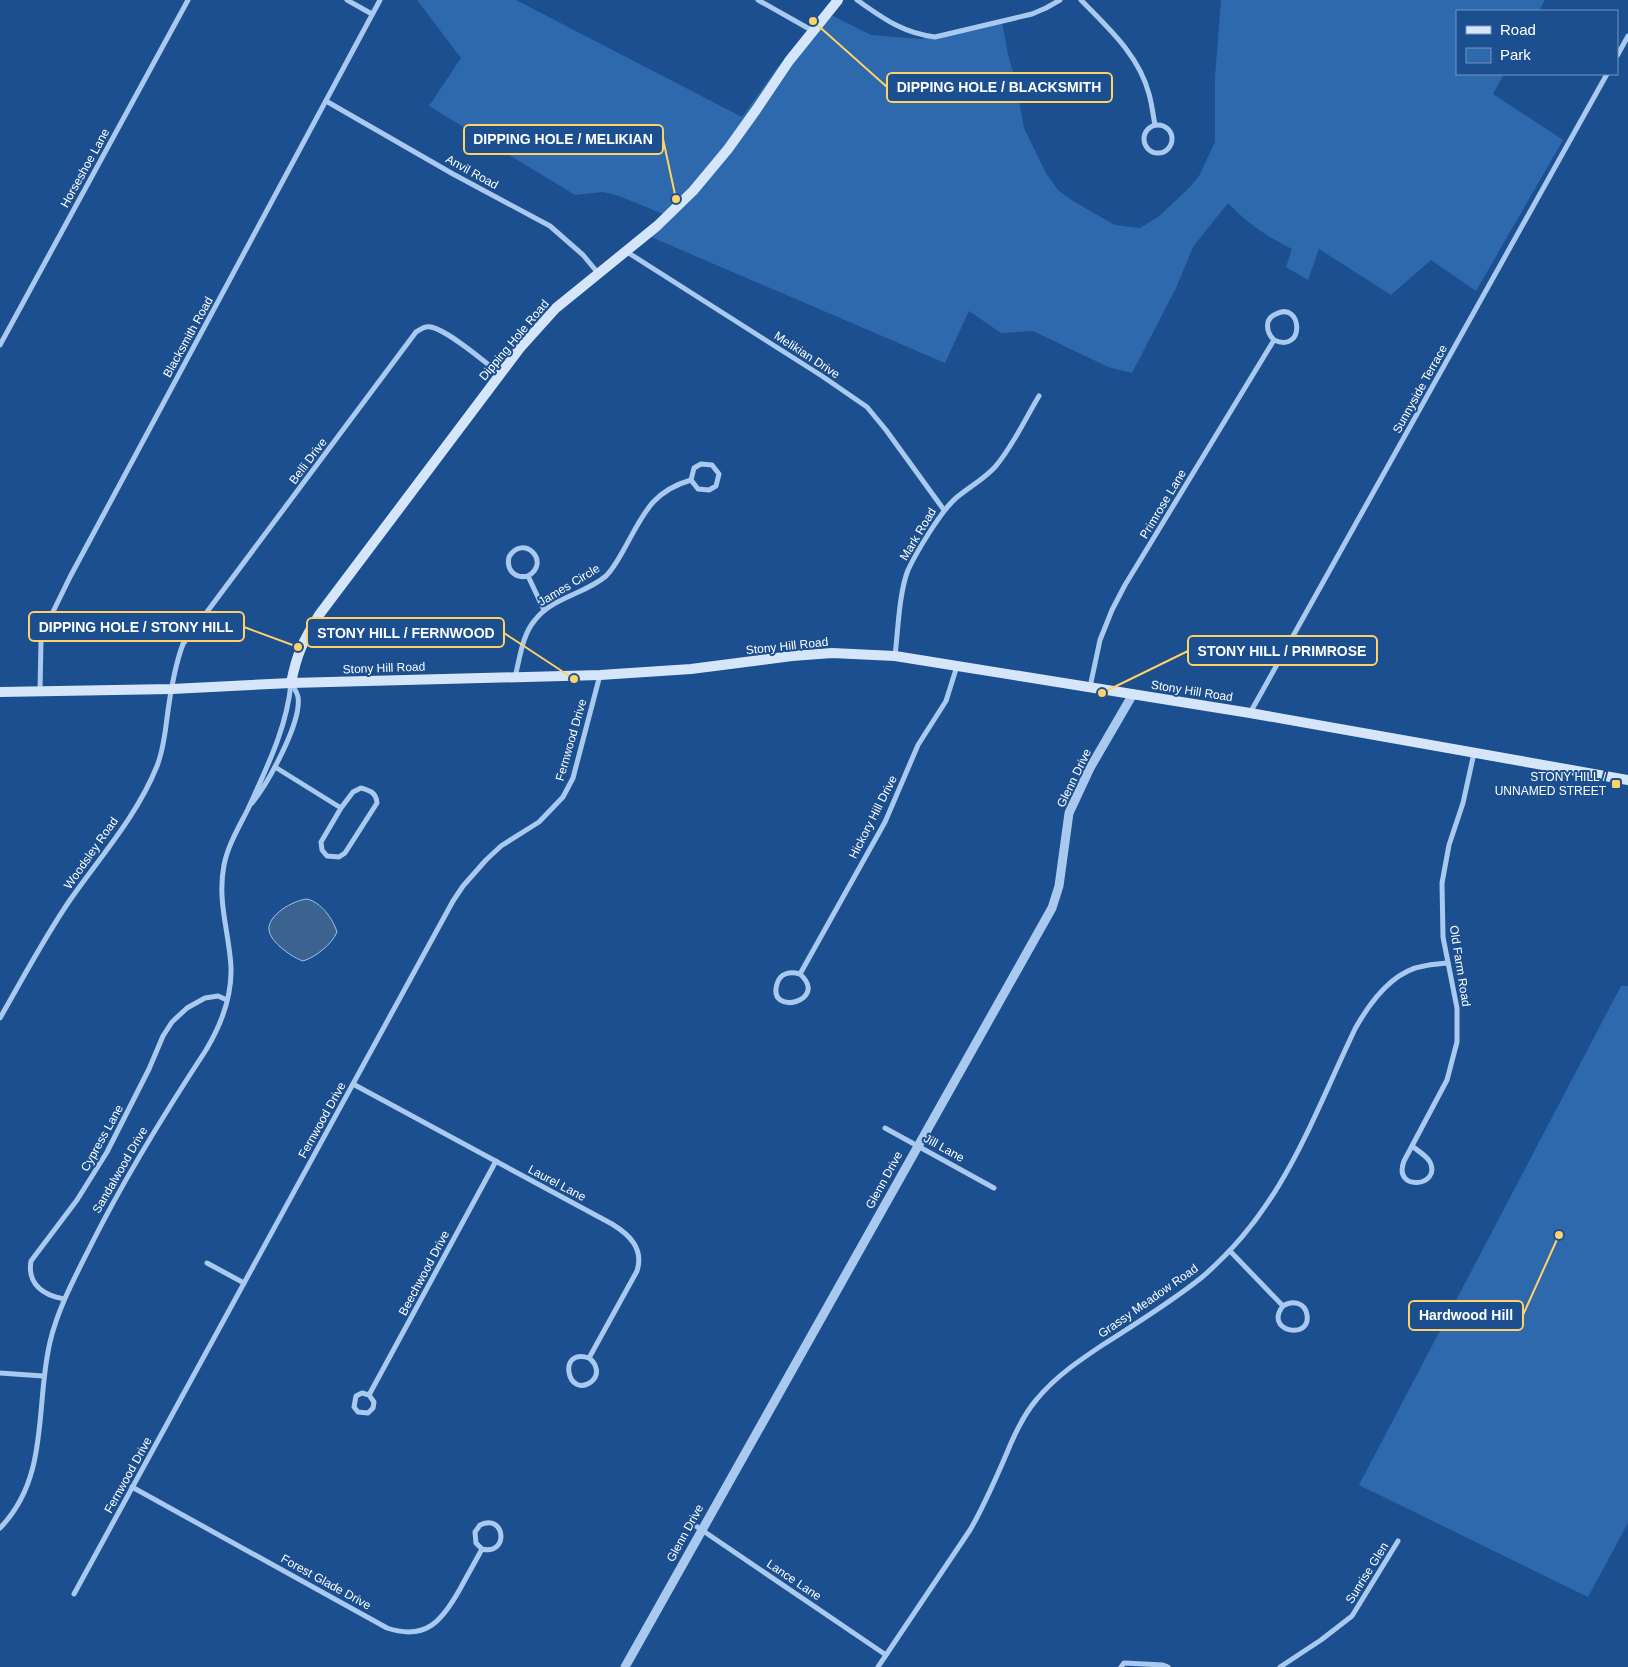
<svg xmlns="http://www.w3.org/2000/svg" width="1628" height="1667" viewBox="0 0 1628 1667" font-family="Helvetica,sans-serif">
<rect width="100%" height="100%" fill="#1b4f8f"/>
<g fill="#2e69ad">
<path d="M417,0H516L742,117L777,68L827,13L871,35L921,39L1002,22L1008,54L1016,84L1024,128L1046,173L1058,190L1073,201L1115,225L1140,228L1158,217L1190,187L1199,176L1215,142V77L1221,0H1545L1539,11H1457V74H1504L1493,94L1563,140L1476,291L1431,260L1391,295L1319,249L1308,280L1286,267L1292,249C1266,236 1248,224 1228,203L1193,247L1176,288L1132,373L1108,367L1033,331L1001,333L969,311L945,363L651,237L668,216L619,196L603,192L575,195L429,106L461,58Z"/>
<path d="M1621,986H1628V1523L1588,1597L1359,1485Z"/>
</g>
<path fill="#3c6290" stroke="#9cc4f0" d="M307,899C321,902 333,919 337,932C332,944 316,957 303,961C293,958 270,942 269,930C267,915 294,900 307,899Z"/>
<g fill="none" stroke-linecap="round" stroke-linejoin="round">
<g stroke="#a9c9ee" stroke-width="5">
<path d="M347,0L372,14"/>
<path d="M758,0L813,31"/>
<path d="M857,0C883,18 902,33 935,37L1032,14L1046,8L1060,0"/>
<path d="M1081,0C1108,28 1139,55 1149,94C1152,104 1153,115 1155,125"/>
<path d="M1617,56L1628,36"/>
<path d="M326,101L453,174L550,226L583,255L598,273"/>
<circle cx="1158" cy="139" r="14"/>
<path d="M627,252L822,376L867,407L886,430L944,510"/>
<path d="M0,345L188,0"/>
<path d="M528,576C552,562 523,533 509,557C506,570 515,579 528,576L544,610"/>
<path d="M895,656C898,631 899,593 908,570C917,551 941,511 956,498C969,487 983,480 995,467C1013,446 1025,419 1039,396"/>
<path d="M515,677C520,658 522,635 535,620C553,597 585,594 606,576C613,569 618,560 623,551C643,516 650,492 691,480L698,489L709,490L716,486L719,474L712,465L701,464L694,468L691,480"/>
<path d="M1090,687L1100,640L1112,610L1125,585L1274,340C1306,354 1302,300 1276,314C1264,319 1266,332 1274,340"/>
<path d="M40,691L41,641L47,624L70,577L380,0"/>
<path d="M1250,713L1607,74"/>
<path d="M275,767L341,808L321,842L322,850L327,856L339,857L345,853L377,803C376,792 370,791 361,788L353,792L341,808"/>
<path d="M252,803C268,783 302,722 298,697C297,692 294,688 291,683"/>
<path d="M800,974C790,971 780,973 777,984C767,1017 830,1001 800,974L885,822L918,745L946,701L957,666"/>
<path d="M0,1018C23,978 44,938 70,900C100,857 137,816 157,766C163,751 165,735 167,718C170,695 175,665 183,644L416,332C421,329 424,326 431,327C449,331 485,362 500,374"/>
<path d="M353,1084L612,1224C630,1235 644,1249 637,1271L589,1358C597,1364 600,1375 591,1382C567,1399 557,1347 589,1358"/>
<path d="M885,1128L994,1188"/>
<path d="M1412,1146C1418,1151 1427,1156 1430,1162C1442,1187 1392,1192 1404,1161L1447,1080L1457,1042V1008L1443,937L1442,883L1449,845L1463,803L1474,753"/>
<path d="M1230,1251L1283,1306C1263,1331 1311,1341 1307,1315C1305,1302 1292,1300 1283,1306"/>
<path d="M207,1263L244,1283"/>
<path d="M64,1299C43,1295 27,1284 31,1261L77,1200L107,1152L149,1069L163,1036L172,1022L187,1008L205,998L218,996L227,1000"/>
<path d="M0,1373L43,1376"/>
<path d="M369,1395L362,1393L356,1396L354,1407L358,1412L368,1413L373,1408L374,1402L369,1395L496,1161"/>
<path d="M132,1487L387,1628C426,1641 442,1621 460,1589C467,1576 475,1562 482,1549C509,1556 506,1513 480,1525L475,1532L476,1543L482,1549"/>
<path d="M690,1522L886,1655"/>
<path d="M0,1528C50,1477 35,1405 50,1342C58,1308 75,1277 91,1245C125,1177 164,1114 206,1050C221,1025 232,997 231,967C229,931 217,902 224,865C228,845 239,827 248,809C266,769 287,728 291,683"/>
<path d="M74,1594L453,901L463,886L486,860L501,846L539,822L563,797L573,778L600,675"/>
<path d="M878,1667L970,1530C984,1506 995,1480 1006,1455C1014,1435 1023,1415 1037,1399C1056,1376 1080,1360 1104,1344C1137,1323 1171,1302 1201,1278C1282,1210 1311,1121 1355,1029C1370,1002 1392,971 1424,966C1432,964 1440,964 1448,963"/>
<path d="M1121,1667L1124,1663L1163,1665L1168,1667"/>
<path d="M1280,1667L1321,1640L1352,1616L1398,1541"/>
</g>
<path stroke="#a9c9ee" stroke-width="9" d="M625,1667L1052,908L1059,886L1069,813L1090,768L1133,694"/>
<g stroke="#d6e6fa" stroke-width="10">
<path d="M291,683C297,653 303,641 319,615L520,348L556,308L657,226L693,191L728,149L756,110L789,61L838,0"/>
<path d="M0,692L172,689L291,683L600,675L691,669L792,656L832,653L895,656L1250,713L1628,780"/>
</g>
</g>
<rect fill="#ffd166" stroke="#1b4f8f" stroke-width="2" x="1611" y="779" width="10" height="10" rx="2.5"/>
<g text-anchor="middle" stroke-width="4" stroke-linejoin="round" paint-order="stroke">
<g font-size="12" fill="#fff" stroke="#1b4f8f">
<text transform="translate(85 168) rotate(-61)" y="4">Horseshoe Lane</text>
<text transform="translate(472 172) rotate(29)" y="4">Anvil Road</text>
<text transform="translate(188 337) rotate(-61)" y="4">Blacksmith Road</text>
<text transform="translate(514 340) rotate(-50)" y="4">Dipping Hole Road</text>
<text transform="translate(807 355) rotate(33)" y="4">Melikian Drive</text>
<text transform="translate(1420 389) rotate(-61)" y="4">Sunnyside Terrace</text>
<text transform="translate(308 461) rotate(-53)" y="4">Belli Drive</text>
<text transform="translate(1163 504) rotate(-59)" y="4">Primrose Lane</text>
<text transform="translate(918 534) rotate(-59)" y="4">Mark Road</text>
<text transform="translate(569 585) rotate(-31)" y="4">James Circle</text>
<text transform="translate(787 646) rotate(-6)" y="4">Stony Hill Road</text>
<text transform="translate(384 668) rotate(-2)" y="4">Stony Hill Road</text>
<text transform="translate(1192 691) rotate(9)" y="4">Stony Hill Road</text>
<text transform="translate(571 740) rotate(-74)" y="4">Fernwood Drive</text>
<text transform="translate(1074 778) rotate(-64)" y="4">Glenn Drive</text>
<text transform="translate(873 817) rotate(-63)" y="4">Hickory Hill Drive</text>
<text transform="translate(91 853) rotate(-55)" y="4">Woodsley Road</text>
<text transform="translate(1460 966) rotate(81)" y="4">Old Farm Road</text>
<text transform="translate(322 1120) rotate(-61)" y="4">Fernwood Drive</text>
<text transform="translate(102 1138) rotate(-61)" y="4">Cypress Lane</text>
<text transform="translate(944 1148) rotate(29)" y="4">Jill Lane</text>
<text transform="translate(120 1170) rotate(-60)" y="4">Sandalwood Drive</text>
<text transform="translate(884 1180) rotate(-61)" y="4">Glenn Drive</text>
<text transform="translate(557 1183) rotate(28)" y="4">Laurel Lane</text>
<text transform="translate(424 1273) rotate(-62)" y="4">Beechwood Drive</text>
<text transform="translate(1148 1301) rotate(-35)" y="4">Grassy Meadow Road</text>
<text transform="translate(128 1475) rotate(-61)" y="4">Fernwood Drive</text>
<text transform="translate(685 1533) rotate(-61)" y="4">Glenn Drive</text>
<text transform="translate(1367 1573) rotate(-58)" y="4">Sunrise Glen</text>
<text transform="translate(794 1580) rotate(34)" y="4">Lance Lane</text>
<text transform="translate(326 1582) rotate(29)" y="4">Forest Glade Drive</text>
</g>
<g font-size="12" fill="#fff" stroke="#1b4f8f" text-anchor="end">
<text x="1606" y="781">STONY HILL /<tspan x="1606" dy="14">UNNAMED STREET</tspan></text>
</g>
</g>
<path fill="none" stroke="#ffd166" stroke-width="2" d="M813 21L887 87M676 199L663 139M298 647L244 627M574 679L504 633M1102 693L1188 651M1559 1235L1523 1315"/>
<g fill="#ffd166" stroke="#1b4f8f" stroke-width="2">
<circle cx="813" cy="21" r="5"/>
<circle cx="676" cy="199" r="5"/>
<circle cx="298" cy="647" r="5"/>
<circle cx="574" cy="679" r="5"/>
<circle cx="1102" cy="693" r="5"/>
<circle cx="1559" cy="1235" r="5"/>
</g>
<g fill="#1b4f8f" stroke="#ffd166" stroke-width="2">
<rect x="887" y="73" width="225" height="29" rx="5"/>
<rect x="464" y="125" width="199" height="29" rx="5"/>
<rect x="29" y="612" width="215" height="29" rx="5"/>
<rect x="307" y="618" width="197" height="29" rx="5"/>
<rect x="1188" y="636" width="189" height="29" rx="5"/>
<rect x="1409" y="1301" width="114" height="29" rx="5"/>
</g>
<g font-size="14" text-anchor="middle" font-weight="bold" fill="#fff">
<text x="999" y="92">DIPPING HOLE / BLACKSMITH</text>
<text x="563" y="144">DIPPING HOLE / MELIKIAN</text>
<text x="136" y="632">DIPPING HOLE / STONY HILL</text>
<text x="406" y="638">STONY HILL / FERNWOOD</text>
<text x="1282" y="656">STONY HILL / PRIMROSE</text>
<text x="1466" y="1320">Hardwood Hill</text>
</g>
<rect x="1456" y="10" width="162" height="65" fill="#1b4f8f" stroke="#7695bc"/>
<rect x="1466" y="26" width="25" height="8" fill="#d6e6fa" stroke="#7695bc"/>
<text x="1500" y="35" font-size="15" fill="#ffffff">Road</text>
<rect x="1466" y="48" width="25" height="15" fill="#2e69ad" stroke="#7695bc"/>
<text x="1500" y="60" font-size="15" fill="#ffffff">Park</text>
</svg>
